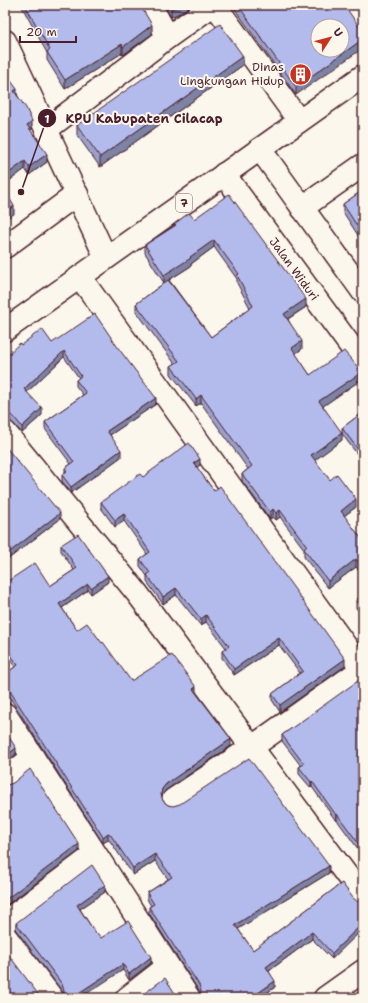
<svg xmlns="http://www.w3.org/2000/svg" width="368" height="1003" viewBox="0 0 368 1003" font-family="'Shantell Sans',sans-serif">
<rect width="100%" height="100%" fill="#fbf7ec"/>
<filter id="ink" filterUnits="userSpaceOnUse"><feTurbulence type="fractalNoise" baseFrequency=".025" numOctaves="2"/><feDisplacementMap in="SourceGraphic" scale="8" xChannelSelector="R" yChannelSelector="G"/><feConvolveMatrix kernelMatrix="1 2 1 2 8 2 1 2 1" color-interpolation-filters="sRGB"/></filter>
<g filter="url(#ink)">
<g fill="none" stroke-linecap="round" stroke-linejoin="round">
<defs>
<g id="minor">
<path d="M215,5L299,121"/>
<path d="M168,37L213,5"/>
<path d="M5,41L106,258"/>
<path d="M47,129L168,37L150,5"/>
<path d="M260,149L363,292"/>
<path d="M224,174L363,363"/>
<path d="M302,208L363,165"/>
<path d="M5,247L77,194"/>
<path d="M80,277L363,670"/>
<path d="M5,432L137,593L363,897"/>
<path d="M5,714L189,998"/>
<path d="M5,779L33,757"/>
<path d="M173,800L252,747L362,669"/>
<path d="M5,922L95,854"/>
<path d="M5,936L52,998"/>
<path d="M127,998L168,966"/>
<path d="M325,998L363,971"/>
</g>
<path id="highway" d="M5,330L363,76"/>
</defs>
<use href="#minor" stroke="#4a1f2b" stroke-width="25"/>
<use href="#highway" stroke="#4a1f2b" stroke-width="25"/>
<use href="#minor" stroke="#fbf7ec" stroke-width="22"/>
<use href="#highway" stroke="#fbf7ec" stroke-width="22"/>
</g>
<g fill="#9aa1cb" stroke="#4a1f2b" fill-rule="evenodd">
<path d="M21,5H140L152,34L123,55L122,53L65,89L47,60V53Z"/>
<path d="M164,5H191L182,12L171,17Z"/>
<path d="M232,5H344L296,95Z"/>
<path d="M243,65L100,167L77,135V125Z"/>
<path d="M5,73L17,95L32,129L30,130L47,162L29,175L25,169L5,184Z"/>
<path d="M363,190V239L361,240L343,212V204Z"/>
<path d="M194,219L306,307L288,319L302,349L295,353L310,375L362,379L323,406L342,440L314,460L330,480L356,507L344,516L363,541V576L356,567L328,588L304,557V549L280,517L276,520L273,517L270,519L242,481V474L248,469L201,403L196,406L171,374V366L175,364L136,311V304L164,283L145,253V245L174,226V224ZM214,247L237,279V283L250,308L211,337L169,280L191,266V264Z"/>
<path d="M52,343L156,404L110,435L121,457L71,493L62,481V475L65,472V468L71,464L45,429V422L83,395L76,386V380L79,378L64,357L27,392L42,415L22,433L14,424L9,420H5V357L21,345Z"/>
<path d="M363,412V462L342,434V428Z"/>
<path d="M5,446L60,519L7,560L5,557V492L6,491L5,490Z"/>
<path d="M200,465L197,468L345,666L280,712L272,700V694L300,673L279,645L234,675L222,658V651L226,648L206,622L201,626L176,595L163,604L147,582V576L140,566V559L147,554L124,521L115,527L101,508V502L143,477Z"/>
<path d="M61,545L108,582L91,594L88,590L62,608L77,630L131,681L196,693L231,746L166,790L162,795L161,796L163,801L168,805L329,873L238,929L253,950L342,883L332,959L312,939L269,971L275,987L260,998H199L201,995L199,991L149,913V907L151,906L147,899V893L168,879L155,861L133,875L110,841L108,840L103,843L5,690V674L15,667L5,653V583L50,586L74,570L61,551Z"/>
<path d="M363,595V616L356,608V600Z"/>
<path d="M363,680V858L361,855V853L337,820L336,821L312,787L311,788L299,774V767L301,766L282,741V735Z"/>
<path d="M105,892L80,909L96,934L101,938L151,963L129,980L123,970L64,996L62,991L16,930V923Z"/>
</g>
<g fill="#7d83a5" stroke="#4a1f2b">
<path d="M179,5H191L182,12L171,17V9Z"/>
<path d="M152,25V34L123,55V47Z"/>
<path d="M363,39V48L296,95V87Z"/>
<path d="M122,44V53L65,89V80Z"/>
<path d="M243,56V65L100,167V157Z"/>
<path d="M17,89V96L14,91Z"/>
<path d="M32,121V129L27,132V125Z"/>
<path d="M47,154V162L29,175V167Z"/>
<path d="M25,161V169L5,184V176Z"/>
<path d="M14,206V214L5,219V212Z"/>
<path d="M363,231V239L361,240V232Z"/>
<path d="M214,240V247L191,264V266L164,283V275Z"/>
<path d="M306,299V307L284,321V314Z"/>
<path d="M302,341V349L292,356V348Z"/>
<path d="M64,351V357L24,395V389Z"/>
<path d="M362,372V379L319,409V401Z"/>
<path d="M201,395V403L196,406V399Z"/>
<path d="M156,398V404L107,437V431Z"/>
<path d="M42,408V415L22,433V427Z"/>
<path d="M342,433V440L311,463V455Z"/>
<path d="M121,450V457L71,493V487Z"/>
<path d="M200,459V465L194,470V463Z"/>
<path d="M356,499V507L341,518V511Z"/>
<path d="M273,509V517L270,519V512Z"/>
<path d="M280,510V517L276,520V513Z"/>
<path d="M60,513V519L7,560V554Z"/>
<path d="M124,514V521L115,527V520Z"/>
<path d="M356,559V567L328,588V581Z"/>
<path d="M108,576V582L91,594V588Z"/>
<path d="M88,584V590L59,610V604Z"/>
<path d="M176,588V595L163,604V597Z"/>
<path d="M206,615V622L201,626V619Z"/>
<path d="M279,638V645L234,675V669Z"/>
<path d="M345,659V666L280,712V705Z"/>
<path d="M196,687V694L193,689Z"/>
<path d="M231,739V746L166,790L162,795L161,800V794L162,789L166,784Z"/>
<path d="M16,748V754L5,763V757Z"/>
<path d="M312,781V787L311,788V782Z"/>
<path d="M337,814V820L336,821V815Z"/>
<path d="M108,833V840L103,843V837Z"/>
<path d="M79,844V851L5,906V900Z"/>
<path d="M155,854V861L133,875V868Z"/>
<path d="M329,866V873L235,931V925Z"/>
<path d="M105,885V892L77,911V905Z"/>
<path d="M363,923V929L332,959V953Z"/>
<path d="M312,932V939L266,973V967Z"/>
<path d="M151,957V963L129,980V974Z"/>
<path d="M123,964V970L80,998H71Z"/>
<path d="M275,981V987L260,998H251Z"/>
</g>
<g fill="#b3bbec" stroke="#4a1f2b" fill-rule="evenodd">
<path d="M25,5H140L152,25L123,47L122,44L65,80L47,52L50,50Z"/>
<path d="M169,5H179L171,9Z"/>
<path d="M238,5H344L363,32V39L296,87ZM318,26H342V50H318Z"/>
<path d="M220,24L243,56L100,157L77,125Z"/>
<path d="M5,73L17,89L14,91L26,108L32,121L27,125L47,154L29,167L25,161L5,176Z"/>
<path d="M363,190V231L361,232L343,204Z"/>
<path d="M5,191L14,206L5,212Z"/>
<path d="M229,194L306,299L284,314L302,341L292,348L310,375L344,351L362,372L319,401L342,433L311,455L330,480L337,474L356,499L341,511L363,541V568L356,559L328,581L304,549L307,546L280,510L276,513L273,509L270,512L242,474L252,466L201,395L196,399L171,366L179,361L136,304L168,280L211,337L253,306L237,275L239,274L214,240L190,257L191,258L164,275L145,245L176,225L174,224L189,213L194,219Z"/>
<path d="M95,314L119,349L156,398L107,431L121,450L71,487L62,475L67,471L65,468L74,462L45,422L86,393L76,380L81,376L64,351L24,389L42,408L22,427L14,417L9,414L5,413V357L20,343L21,345L42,329L52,343Z"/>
<path d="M363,412V456L342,428Z"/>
<path d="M189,443L200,459L194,463L214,491L220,486L345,659L280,705L272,694L303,671L279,638L234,669L222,651L229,646L206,615L201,619L176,588L163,597L147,575L150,573L140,559L150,552L124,514L115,520L101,502L140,474L143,477Z"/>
<path d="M5,446L60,513L7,554L5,551V492L9,488L5,483Z"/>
<path d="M78,534L108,576L91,588L88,584L59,604L77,630L87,623L102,643L103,642L131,681L172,655L196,687L193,689L231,739L166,784L162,789L161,794L163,801L168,805L173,806L180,804L249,758L329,866L235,925L253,950L342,883L353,898L358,902L363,903V923L332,953L312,932L266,967L275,981L251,998H221L220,996L217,998H199L200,997L201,991L199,985L149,907L154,904L147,893L172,877L155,854L133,868L110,834L108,833L103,837L5,683V674L18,665L5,647V583L35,563L50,586L77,568L61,545Z"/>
<path d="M363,595V608L356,600Z"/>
<path d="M362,678L363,680V852L361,849L362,848L337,814L336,815L312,781L311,782L299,767L304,764L282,735Z"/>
<path d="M5,731L16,748L5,757Z"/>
<path d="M30,769L79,844L5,900V785H7L13,783Z"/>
<path d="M92,865L105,885L77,905L96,934L97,933L101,938L128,921L151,957L129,974L123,964L71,998H62L64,996V991L62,984L16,923Z"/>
<path d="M5,950L41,998H5Z"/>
<path d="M165,978L178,998H138Z"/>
</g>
</g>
<defs>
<symbol id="building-disc" viewBox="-11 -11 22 22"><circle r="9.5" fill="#c8321e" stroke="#fbf7ec"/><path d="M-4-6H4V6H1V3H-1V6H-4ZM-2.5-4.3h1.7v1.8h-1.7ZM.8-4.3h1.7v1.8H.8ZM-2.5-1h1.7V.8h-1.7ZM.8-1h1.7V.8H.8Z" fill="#fff"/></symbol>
</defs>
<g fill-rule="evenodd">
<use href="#building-disc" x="288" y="62" width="25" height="25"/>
</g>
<g text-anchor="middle" stroke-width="4" stroke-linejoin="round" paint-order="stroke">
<rect fill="#fbf7ec" stroke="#7f6065" stroke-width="1" x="176" y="194" width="16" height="18" rx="3"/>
<g font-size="11" font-weight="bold" fill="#4a1f2b">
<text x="184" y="207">7</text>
</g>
<g font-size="12" fill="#4a1f2b" stroke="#fbf7ec" text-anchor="end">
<text x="284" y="71">Dinas<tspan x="284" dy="14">Lingkungan Hidup</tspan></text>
</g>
<g font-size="12" fill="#4a1f2b" stroke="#fbf7ec">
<text transform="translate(294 269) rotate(54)" y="4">Jalan Widuri</text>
</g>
</g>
<path fill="none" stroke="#4a1f2b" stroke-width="1.5" d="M21 192L47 118"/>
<g fill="#4a1f2b" stroke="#fbf7ec" stroke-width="1.5">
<circle cx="21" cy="192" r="4"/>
<circle cx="47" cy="118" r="10"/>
</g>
<g font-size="12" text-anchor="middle" font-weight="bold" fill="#fff">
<text x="47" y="123">1</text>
</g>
<g font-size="13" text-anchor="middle" font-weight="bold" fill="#4a1f2b" stroke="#fbf7ec" stroke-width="4" stroke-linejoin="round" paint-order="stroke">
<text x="144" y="123">KPU Kabupaten Cilacap</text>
</g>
<rect width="368" height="1003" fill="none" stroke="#fbf7ec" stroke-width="20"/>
<rect x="10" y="10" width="348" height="983" fill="none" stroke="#4a1f2b" stroke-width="1.5" filter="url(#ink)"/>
<g transform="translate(330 38) rotate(54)"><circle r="19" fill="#fbf7ec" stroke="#b4a19f"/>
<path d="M0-3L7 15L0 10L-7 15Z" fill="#c8321e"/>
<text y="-6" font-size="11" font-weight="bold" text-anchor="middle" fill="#4a1f2b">U</text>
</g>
<path d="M20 36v6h56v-6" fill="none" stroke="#4a1f2b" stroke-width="2"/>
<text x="26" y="36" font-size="12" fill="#4a1f2b" stroke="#fbf7ec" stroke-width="3" paint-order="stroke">20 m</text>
</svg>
